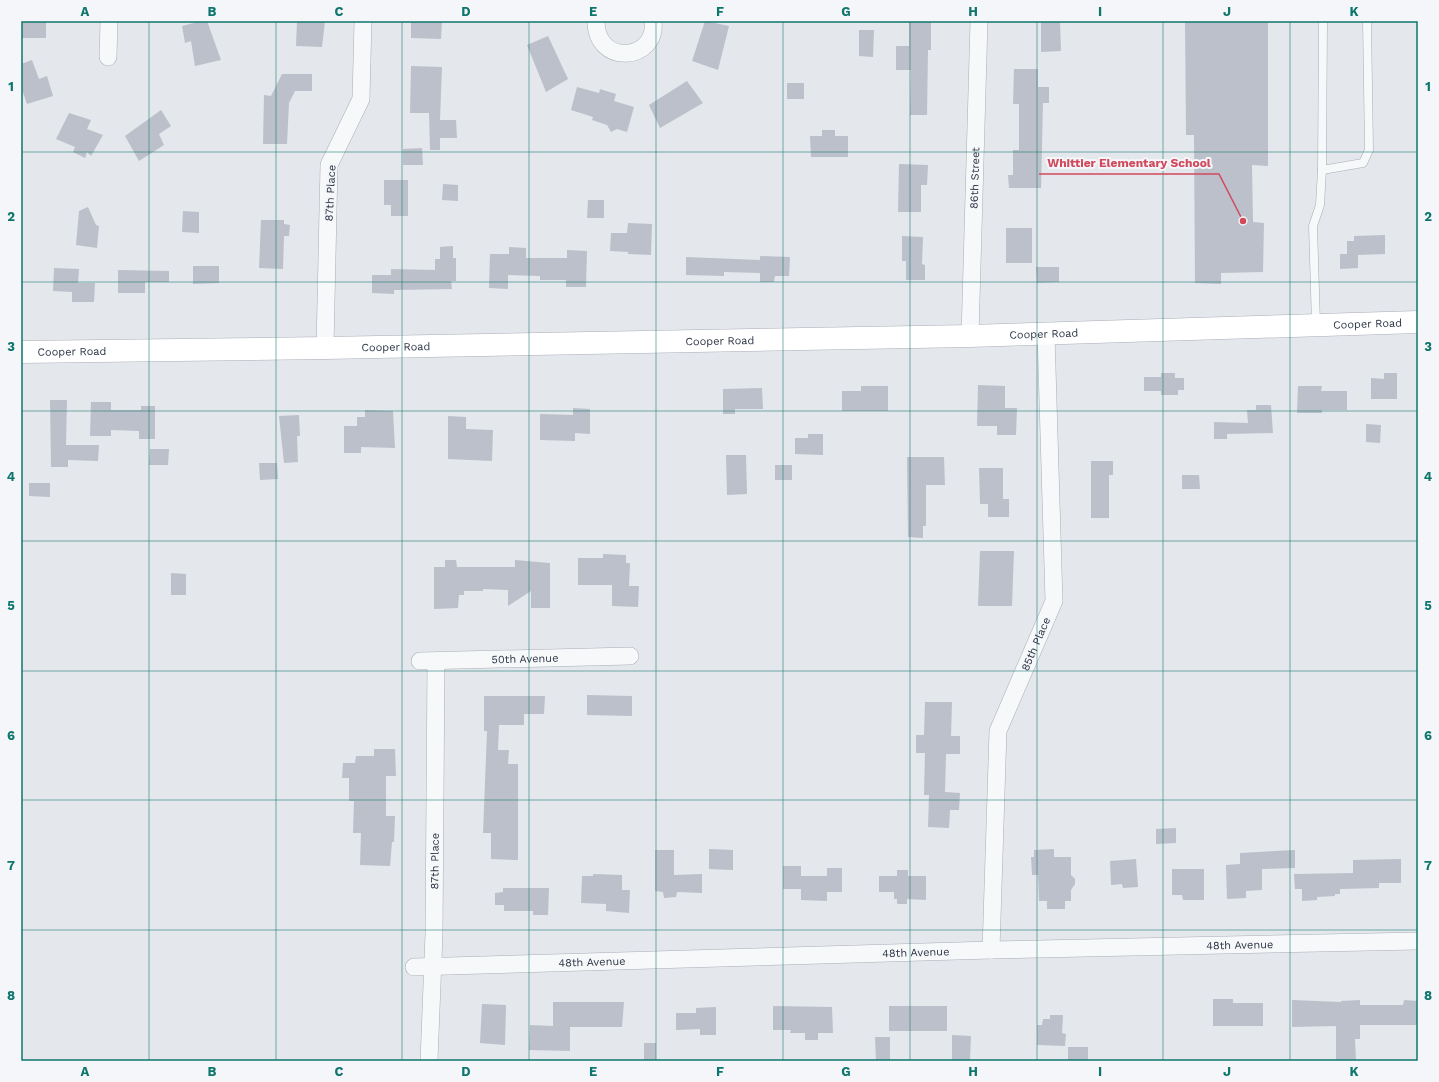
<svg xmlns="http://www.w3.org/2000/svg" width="1439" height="1082" viewBox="0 0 1439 1082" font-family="'Work Sans',sans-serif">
<rect width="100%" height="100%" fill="#e4e7ec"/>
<g fill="#bbc0ca">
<rect x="21" y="21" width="25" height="17"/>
<path d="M202,21H207L221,60L195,66L191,41L185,43L182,26Z"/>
<path d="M297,21H325L322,47L296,46Z"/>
<path d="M411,21H442L441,39L411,38Z"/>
<path d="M705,21L729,26L718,70L692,61Z"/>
<path d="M909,21H931V50H928L927,115H910L911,70H896V46H909Z"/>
<path d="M1041,21H1060L1061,51L1041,52Z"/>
<path d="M1185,21H1268V166L1252,165L1253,222L1264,223L1263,272L1221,273V284L1195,283L1194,135H1186Z"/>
<path d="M859,30H874L873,57L859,56Z"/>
<path d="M548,36L568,79L546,92L527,45Z"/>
<path d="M32,60L39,79L47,76L53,96L27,104L21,87V64Z"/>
<path d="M411,66L442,67L440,120H456L457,138H440V150H430L429,113H410Z"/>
<path d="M1014,69H1038V87H1049V103H1043L1041,188H1009L1008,175H1013V150H1019V104H1013Z"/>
<path d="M282,74H312V91H295L289,103L287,144H263L264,95L271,96Z"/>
<path d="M687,81L703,103L660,128L649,105Z"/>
<rect x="787" y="83" width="17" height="16"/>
<path d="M577,87L599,93L600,89L616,94L614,101L634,107L627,132L617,129L611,132L607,125L592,120L593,117L571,110Z"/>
<path d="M161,110L171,126L159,134L164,145L139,161L125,136Z"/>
<path d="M69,113L91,120L87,129L103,135L91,156L87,152L85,158L73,152L75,147L56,139Z"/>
<path d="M822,130H835V136H848V157H811L810,136H822Z"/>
<path d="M422,148L423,165H403V149Z"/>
<path d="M899,164L928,165L927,185H921V212H898Z"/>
<path d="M384,180H408V216H391V205H384Z"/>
<path d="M443,184L458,185V201L442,200Z"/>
<path d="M588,200H604V218H587Z"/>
<path d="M88,207L96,225L99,226L97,248L76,245L79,211Z"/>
<path d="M183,211L199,212V233L182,232Z"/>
<path d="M261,220H284V224L290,225L289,236H284L283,269L259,268Z"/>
<path d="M628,223L652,224L651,255L628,254V252L610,251L611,233H627Z"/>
<rect x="1006" y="228" width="26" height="35"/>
<path d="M1385,235V254L1358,255V268L1340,269V254H1347V241H1354V236Z"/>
<path d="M902,236L923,237L922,264L925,265V280H906V261H902Z"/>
<path d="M453,246V258H456V281H451L452,289L394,290V294L372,293V275H391V269L435,270V259H440V247Z"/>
<path d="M509,247L526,248V258H567V250L587,251L586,287H566V280H540V276L508,275V289L489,288L490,254H509Z"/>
<path d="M760,256L790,257L789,276H775L774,282H760V273L724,272V276L686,275V257L760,260Z"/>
<path d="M193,266H219V283L193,284Z"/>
<path d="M1036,267H1059V282L1037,283Z"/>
<path d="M54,268L79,269L78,283H95L94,302H72V292L53,291Z"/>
<path d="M118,270L169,271V282H145V293H118Z"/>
<path d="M1161,373H1175V378H1184V390H1178V395H1161V391H1144V377H1161Z"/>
<path d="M1384,373H1397V399H1371V378L1384,379Z"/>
<path d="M978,385L1005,386V408H1017L1016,435H997V426H977Z"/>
<path d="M861,386H888V411H842V391H861Z"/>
<path d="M1298,386H1322L1321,391H1347V410H1322V413H1297Z"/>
<path d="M762,388L763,409H735V414H723V389Z"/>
<path d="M50,400H67L66,445H99L98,461L68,460V467H51Z"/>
<path d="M91,402H111V410H141V406H155V439H139V431L111,430V436H90Z"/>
<path d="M1256,405H1271L1273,433L1227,434V439H1214V422L1248,423L1247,410H1256Z"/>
<path d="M573,408L590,409V434L575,433V441L540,440V414L573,415Z"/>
<path d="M365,410L393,411L395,448L361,447V453H344V426H357V417H365Z"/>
<path d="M299,415L300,436H297L298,462L284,463L279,416Z"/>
<path d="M448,416L466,417V429L493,430L492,461L448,459Z"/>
<path d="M1366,424L1381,425L1380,443L1366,442Z"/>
<path d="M808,434H823V455L795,454V438H808Z"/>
<path d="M150,449H169L168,465H149Z"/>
<path d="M726,455H746L747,494L727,495Z"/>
<path d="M907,457H944L945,485H926V526H923V538L908,537Z"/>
<path d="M1091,461H1113V475H1109V518H1091Z"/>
<path d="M259,463H277L278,479L260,480Z"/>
<rect x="775" y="465" width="17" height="15"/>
<path d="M979,468H1003V499H1009V517H988V504H980Z"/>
<path d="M1182,475H1199L1200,489H1182Z"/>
<path d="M29,483H50V497L29,496Z"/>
<path d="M980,551H1014L1012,606H978Z"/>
<path d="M603,554L626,555V563H630L629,586H639L638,607L612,606V585H578V558H603Z"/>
<path d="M445,560H456L457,567H515V560L550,563V608H531V591L508,606V590L483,589V591H464V595H459L458,608L434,609V567H445Z"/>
<path d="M171,573L186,574V595H171Z"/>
<path d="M587,695L632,696V716L587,715Z"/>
<path d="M484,696H545L544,714H524V725H499L498,750H509L508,764H518V860L491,859V833H483L487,731H484Z"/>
<path d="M925,702H952L951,736H960V754H946L945,792L960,793L959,810H950L949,828L928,827L929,795H924L925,753H916V735H924Z"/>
<path d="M374,749H395L396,776H386V816H395L394,842H392L390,866L360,865L361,833H353L354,801H349V778H342L343,763H355L356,756H374Z"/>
<path d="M1176,828V843L1156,844V829Z"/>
<path d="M709,849L733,850V870L709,869Z"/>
<path d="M1054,849V857H1071V875L1075,879V884L1071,890V901H1065V909H1047V901H1039L1038,875H1032L1031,857H1034V850Z"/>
<path d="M655,850H674V875L702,874V893L677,892L676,897L664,898L663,892L655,891Z"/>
<path d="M1295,850V868L1262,869V890L1246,891V898L1227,899L1226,865L1240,864V853Z"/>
<path d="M1136,859L1138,887L1123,888L1122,884L1111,885L1110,861Z"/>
<path d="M1401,859V883H1379V888L1340,889V894H1335V896L1317,897V900L1302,901V889H1295L1294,874L1353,873V860Z"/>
<path d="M783,866H801V876H827V868H842V892H827V901L801,900V889H783Z"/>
<path d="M1172,869H1204V900H1183L1182,895H1172Z"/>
<path d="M897,870H908V876H926V900L907,899V904H897V899H894V892H879V876H897Z"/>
<path d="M593,874L622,875V890H630L629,913L606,911V904L581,903L582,876H593Z"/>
<path d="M503,888H549L548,915H533V911H504V905H495V893L503,892Z"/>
<path d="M1213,999H1233V1003H1263V1026H1213Z"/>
<path d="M1292,1000L1341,1002V1001L1360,1000V1005H1403L1404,1000L1418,1001V1025H1360V1039H1355L1356,1060H1336V1026L1292,1027Z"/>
<path d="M553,1002H624L622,1027H570V1051L529,1050L530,1025L553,1026Z"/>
<path d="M482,1004L506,1005L505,1045L480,1043Z"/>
<path d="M773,1006L832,1007L833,1033H818V1040H805V1033H790L791,1030H773Z"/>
<rect x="889" y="1006" width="58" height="25"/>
<path d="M716,1007V1035H700V1029L676,1030V1013H696V1008Z"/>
<path d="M1050,1015H1063L1062,1033L1066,1034L1065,1046L1037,1045V1025H1042L1043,1019H1050Z"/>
<path d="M952,1035L971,1036L970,1061H952Z"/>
<path d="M875,1037H890V1061H876Z"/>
<rect x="644" y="1043" width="12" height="18"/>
<rect x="1068" y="1047" width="20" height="14"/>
</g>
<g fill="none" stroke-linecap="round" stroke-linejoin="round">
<defs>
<g id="lane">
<path d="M1322,170L1363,163L1369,150L1367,21"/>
<path d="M1316,324L1313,226L1320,205L1322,170L1323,21"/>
</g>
<g id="street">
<path d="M596,21C596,67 658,61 653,21"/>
<path d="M108,57L109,21"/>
<path id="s1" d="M970,336L979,21"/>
<path d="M325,348L329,165L361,99L363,21"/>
<path id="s2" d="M420,661L630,656"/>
<path id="s3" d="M991,950L998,731L1054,601L1046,334"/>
<path id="s4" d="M414,967L991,950L1418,941"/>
<path id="s5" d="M429,1061L434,934L436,661"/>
</g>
<g id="secondary">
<path id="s6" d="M21,352L325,348L970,336L1418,322"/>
</g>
</defs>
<use href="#lane" stroke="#a9aeb7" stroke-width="9"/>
<use href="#street" stroke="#a9aeb7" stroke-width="18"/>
<use href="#secondary" stroke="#a9aeb7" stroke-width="23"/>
<use href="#lane" stroke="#f7f8fa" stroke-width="8"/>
<use href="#street" stroke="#f7f8fa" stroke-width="17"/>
<use href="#secondary" stroke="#fff" stroke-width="22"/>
</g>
<path fill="none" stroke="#0f766e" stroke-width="1" stroke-opacity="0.55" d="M149,21V1061M276,21V1061M402,21V1061M529,21V1061M656,21V1061M783,21V1061M910,21V1061M1037,21V1061M1163,21V1061M1290,21V1061M21,152H1418M21,282H1418M21,411H1418M21,541H1418M21,671H1418M21,800H1418M21,930H1418"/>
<g text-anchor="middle" stroke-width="4" stroke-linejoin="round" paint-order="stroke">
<g font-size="11" fill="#2b3445" stroke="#f4f6f9">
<text dy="4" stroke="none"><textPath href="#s1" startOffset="158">86th Street</textPath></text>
<text transform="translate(330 193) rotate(-87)" y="4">87th Place</text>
<text dy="4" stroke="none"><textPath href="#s6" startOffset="1347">Cooper Road</textPath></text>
<text dy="4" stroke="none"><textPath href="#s6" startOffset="1023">Cooper Road</textPath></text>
<text dy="4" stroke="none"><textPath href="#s6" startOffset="699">Cooper Road</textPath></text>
<text dy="4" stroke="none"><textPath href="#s6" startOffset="375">Cooper Road</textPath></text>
<text dy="4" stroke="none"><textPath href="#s6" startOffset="51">Cooper Road</textPath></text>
<text dy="4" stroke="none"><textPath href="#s3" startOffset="314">85th Place</textPath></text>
<text dy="4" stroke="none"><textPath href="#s2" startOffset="105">50th Avenue</textPath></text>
<text dy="4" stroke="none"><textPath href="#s5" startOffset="200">87th Place</textPath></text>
<text dy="4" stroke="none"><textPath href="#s4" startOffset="826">48th Avenue</textPath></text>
<text dy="4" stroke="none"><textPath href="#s4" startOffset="502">48th Avenue</textPath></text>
<text dy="4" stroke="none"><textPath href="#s4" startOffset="178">48th Avenue</textPath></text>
</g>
</g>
<path fill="none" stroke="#d1495b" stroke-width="1.5" d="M1243 221L1219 174H1039"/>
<circle fill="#d1495b" stroke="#f4f6f9" stroke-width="1.5" cx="1243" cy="221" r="4"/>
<g font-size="12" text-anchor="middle" font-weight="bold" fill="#d1495b" stroke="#f4f6f9" stroke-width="4" stroke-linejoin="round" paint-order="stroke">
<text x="1129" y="167">Whittier Elementary School</text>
</g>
<rect width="1439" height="1082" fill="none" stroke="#f4f6f9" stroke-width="44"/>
<rect x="22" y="22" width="1395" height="1038" fill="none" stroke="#0f766e" stroke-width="1.5"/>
<g font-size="13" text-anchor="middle" font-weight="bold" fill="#0f766e">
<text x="85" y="16">A</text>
<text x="212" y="16">B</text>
<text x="339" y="16">C</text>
<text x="466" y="16">D</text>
<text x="593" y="16">E</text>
<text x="720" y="16">F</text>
<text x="846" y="16">G</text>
<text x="973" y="16">H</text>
<text x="1100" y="16">I</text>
<text x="1227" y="16">J</text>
<text x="1354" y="16">K</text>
<text x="11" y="91">1</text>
<text x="1428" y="91">1</text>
<text x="11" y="221">2</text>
<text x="1428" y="221">2</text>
<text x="11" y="351">3</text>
<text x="1428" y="351">3</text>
<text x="11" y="481">4</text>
<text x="1428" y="481">4</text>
<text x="11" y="610">5</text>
<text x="1428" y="610">5</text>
<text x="11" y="740">6</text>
<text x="1428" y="740">6</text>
<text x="11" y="870">7</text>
<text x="1428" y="870">7</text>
<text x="11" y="1000">8</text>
<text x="1428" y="1000">8</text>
<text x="85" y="1076">A</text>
<text x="212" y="1076">B</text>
<text x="339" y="1076">C</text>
<text x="466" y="1076">D</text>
<text x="593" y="1076">E</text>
<text x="720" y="1076">F</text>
<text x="846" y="1076">G</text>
<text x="973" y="1076">H</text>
<text x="1100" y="1076">I</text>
<text x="1227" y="1076">J</text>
<text x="1354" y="1076">K</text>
</g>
</svg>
